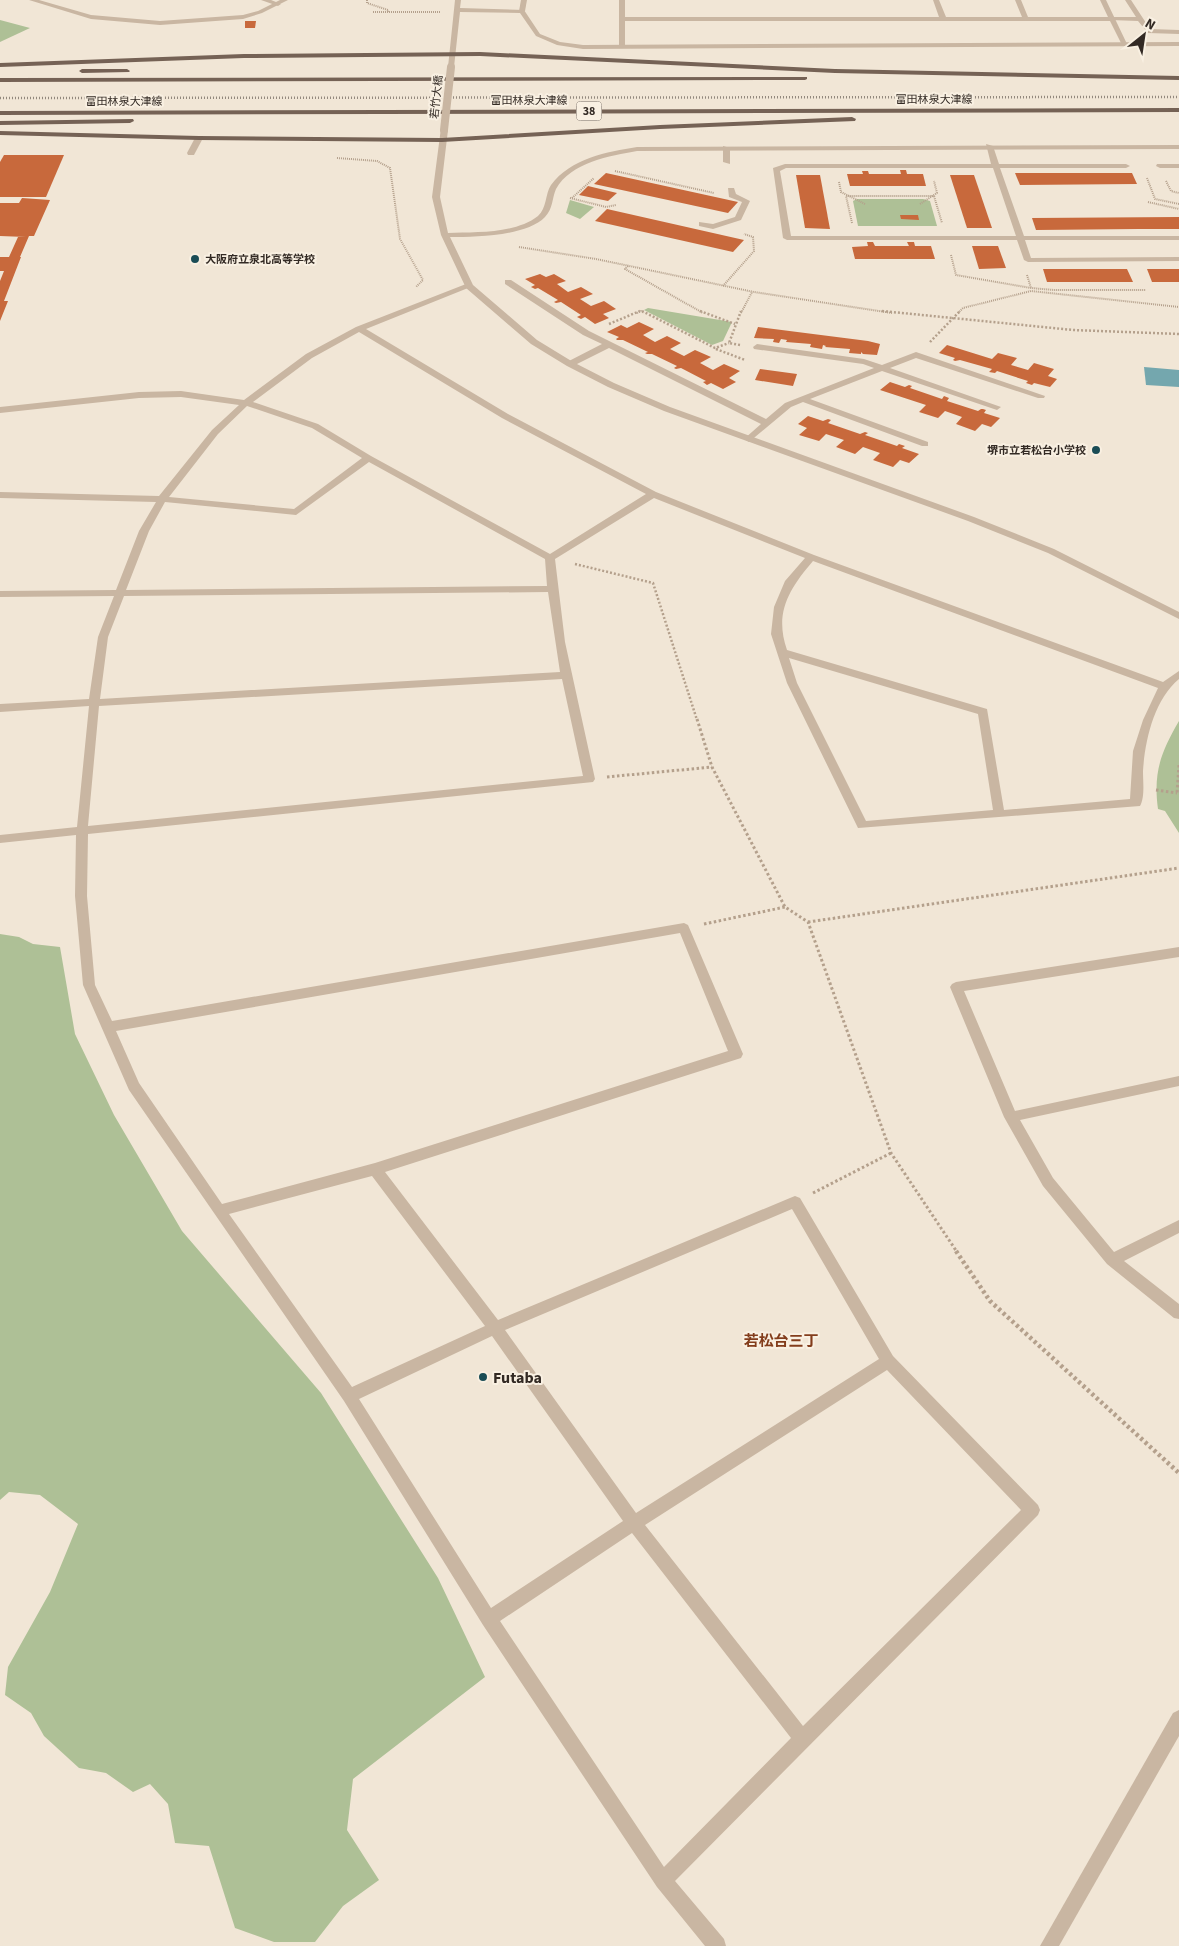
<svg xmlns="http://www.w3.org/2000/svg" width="1179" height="1946" viewBox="0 0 1179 1946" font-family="'Source Sans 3','Noto Sans JP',sans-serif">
<rect width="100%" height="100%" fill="#f1e6d6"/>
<g fill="#aec096">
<path d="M0,20L30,28L0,42Z"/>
<path d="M857,199H923L930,201L937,226H858L853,201Z"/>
<path d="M570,200L594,207L580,219L566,213Z"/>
<path d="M648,308L732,322L723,341L712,345L644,310Z"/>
<path d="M1179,721V833L1165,811L1158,809C1153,772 1161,752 1179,721Z"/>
<path d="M0,934L19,937L33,944L60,947L75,1034L114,1115L182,1231L321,1393L438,1578L485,1677L353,1779L347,1830L379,1880L343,1906L315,1942H274L235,1928L209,1846L175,1843L168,1804L150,1784L133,1792L106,1773L79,1768L44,1736L31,1713L5,1695L8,1667L50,1592L78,1524L40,1495L9,1492L0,1500Z"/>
</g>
<path fill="#74a7ae" d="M1144,367L1179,370V387L1146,385Z"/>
<g fill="#c8693c">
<path d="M245,21H256L255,28H245Z"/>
<path d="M4,155H64L46,197H0V162Z"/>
<path d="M900,170H906L907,174H923L926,186H850L847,174H863L862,171H868L869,174H901Z"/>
<path d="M606,173L738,202L728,213L594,184Z"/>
<path d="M1015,173H1132L1137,184L1020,185Z"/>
<path d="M796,175H820L830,229L805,228Z"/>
<path d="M950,175H974L992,228H967Z"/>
<path d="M588,186L617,193L608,201L579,195Z"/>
<path d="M22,198L50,200L34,236H29L20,257H21L4,301H8L0,321V281L4,271H0V257H9L18,237H26L0,236V203H19Z"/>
<path d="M607,209L744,240L733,252L595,221Z"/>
<path d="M900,215H918L919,220L901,219Z"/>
<path d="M1179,217V229H1138L1036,230L1032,218Z"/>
<path d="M867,242H873L875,246H909L907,242H914L915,246H931L935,259H855L852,247L868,246Z"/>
<path d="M972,246H998L1006,268L979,269Z"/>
<path d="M1043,269H1127L1133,282H1047Z"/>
<path d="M1147,269H1179V282H1152Z"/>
<path d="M540,274L546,277L554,274L566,281L557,284L568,292L581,287L593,294L580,299L591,306L604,301L616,309L603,314L609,318L595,324L585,317L581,319L577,317L581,315L561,302L556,303L554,302L558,300L538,288L535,289L531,287L535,285L525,279Z"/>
<path d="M639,322L654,329L643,335L655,342L667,336L681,343L670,349L684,356L695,350L711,357L700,363L713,370L724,364L740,371L729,378L736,382L723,389L711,383L707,385L703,382L706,381L681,368L676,369L674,368L677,366L652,354H647L645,353L648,352L623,340H617L616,339L619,337L607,332L621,325L627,328Z"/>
<path d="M758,327L868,341L880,344L877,355L863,354L861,352V354L849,353L850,349L825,347L826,346L823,345L822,349L810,347L811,344L786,342L787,340L781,339L779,343L773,342L774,339L754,338Z"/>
<path d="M947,345L992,359L998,353L1017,358L1011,365L1028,370L1034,363L1054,369L1048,376L1057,379L1050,387L1034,383L1032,385L1026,383L1028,381L997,371L995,373L989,372L992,369L960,360L955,361L953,360L955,358L939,353Z"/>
<path d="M760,369L797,374L793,386L755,380Z"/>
<path d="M890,382L905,387L909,385L912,386L910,388L942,399L944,396L949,398L947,401L978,411L981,409H983L986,410L984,413L1000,418L991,427L982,424L975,431L956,424L962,417L945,411L938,418L919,412L926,405L880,390Z"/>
<path d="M808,416L823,421L828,419L831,420L828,423L860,434L865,432L868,433L865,435L897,446L899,444L905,446L902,448L919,454L909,463L900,460L893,467L873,460L880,453L863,447L855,454L836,447L844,440L826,434L819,441L799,435L807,428L798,424Z"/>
</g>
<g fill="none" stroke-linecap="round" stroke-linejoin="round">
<g stroke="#b4a08c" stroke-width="2" stroke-dasharray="1 1" stroke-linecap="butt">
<path d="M367,0V3L388,10V12"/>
<path d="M373,12H441"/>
<path d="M337,158L377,161L390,168L400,239L423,280L416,287"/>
<path d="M615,171L714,193"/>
<path d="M1147,178L1155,199L1179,204"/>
<path d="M1166,181L1171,191L1179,193"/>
<path d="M839,182L841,192L865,204"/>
<path d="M570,198L606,207L616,205"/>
<path d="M572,198L594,178"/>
<path d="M1148,202L1179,209"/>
<path d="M920,204L937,193L934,181"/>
<path d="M852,223L846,196H934L942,223"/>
<path d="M519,247L596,259L754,292L892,313"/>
<path d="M951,255L956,275L1031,288L1054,290H1146"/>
<path d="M628,266L625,269L703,313"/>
<path d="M1027,275L1031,288"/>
<path d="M723,286L754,251L753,237L744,234"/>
<path d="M637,313L641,311L644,313"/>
<path d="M741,313L752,292"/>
<path d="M958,313L963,308L1031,291L1179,307"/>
</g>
<g stroke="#b4a08c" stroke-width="2.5" stroke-dasharray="2 2" stroke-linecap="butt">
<path d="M642,311L715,348L729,343"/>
<path d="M700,311L735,324"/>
<path d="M882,311L1073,330L1179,334"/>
<path d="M609,324L640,311"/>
<path d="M930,342L960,311"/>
<path d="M740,345L729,343L741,311"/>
<path d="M716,349L745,360"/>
<path d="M575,564L653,583L697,720"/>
</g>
<g stroke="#b4a08c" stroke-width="3" stroke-dasharray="2.5 2.5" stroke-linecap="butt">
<path d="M697,719L712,767L785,907L808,922L891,1153L957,1252"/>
<path d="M1179,765L1177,793H1179"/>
<path d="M607,777L712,767"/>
<path d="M1156,790L1177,793"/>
<path d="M808,922L1179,868"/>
<path d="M704,924L785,907"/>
<path d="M813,1193L891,1153"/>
</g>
<path stroke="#b4a08c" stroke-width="4.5" stroke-dasharray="3 3" stroke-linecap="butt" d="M956,1251L990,1301L1179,1473"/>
<g fill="#c9b6a2" fill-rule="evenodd">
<path d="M1125,0H1131L1150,29L1179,30V34L1148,33L1138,21L1110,20L1109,19L1112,17H1136Z"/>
<path d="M196,136L203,138L194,155H188L187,153Z"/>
<path d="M986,144L993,146L999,164H1126L1130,166L1126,168H1000L1024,236H1179V240H1025L1031,258L1179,257V261L1028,262L1024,260L1017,240H787L783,238L773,168L785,164H991ZM786,168H993L1016,236H791L780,171Z"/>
<path d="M723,146L730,148V164L723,162Z"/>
<path d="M1157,164H1179V168H1160L1156,166Z"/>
<path d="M728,188H734L736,194L750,201L741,220L713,229L699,226V222L713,224L735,217L742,202L729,197Z"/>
<path d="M505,280H511L589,331L766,419L785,403L874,368L863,364L754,349L753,347L757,344L864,359L882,365L916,352L1045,396L1044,398H1038L916,358L890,368L1001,407L997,410L994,409L882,371L810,399L928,442V446H922L803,402L791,407L749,442L744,439L761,424L609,348L573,366H567V362L602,344L583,335L505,284Z"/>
</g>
<g fill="#c9b6a2" fill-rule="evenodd">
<path d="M261,0H271L281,4L278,6Z"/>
<path d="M521,0H527L525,11L522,13L519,11Z"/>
<path d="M619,0H625V17H939L933,0H939L946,17H1022L1015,0H1021L1028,17H1108L1100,0H1106L1127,44L1122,45L1110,21H625V46L622,48L619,46Z"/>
<path d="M466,284L473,286L366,329L508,414L656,492L814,555L1163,682L1179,671V679C1154,700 1145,740 1143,771C1143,782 1145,797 1140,806L858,828L787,683L771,634L774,607L785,581L805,558L654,498L555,559L565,642L595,779L593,782L88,834L87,896L95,985L112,1021L684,923L688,925L743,1054L741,1058L385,1172L498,1320L790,1198L795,1196L800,1198L893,1356L1038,1505L1040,1510L1038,1515L675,1881L724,1939L726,1946H705L657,1887L483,1625L344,1401L129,1090L83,985L75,896L76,835L0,843V835L77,827L89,706L0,712V704L89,699L98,637L114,596L0,597V591L116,590L139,531L156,502L0,498V492L159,496L212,430L239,405L181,397L139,398L0,413V407L139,392L181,391L244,400L306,354L356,327ZM359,332L502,418L646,494L550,554L371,456L318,424L253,402L312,358ZM247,406L312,428L362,458L294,509L169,497L218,434ZM369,462L545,559L547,586L126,590L149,531L165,502L296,515ZM813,561L1158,688L1143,720L1133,751L1130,799L1004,810L987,709L787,650C774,613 789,589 813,561ZM548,592L560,672L100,699L108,637L124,596ZM789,658L978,714L993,810L866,821L797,683ZM562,679L583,776L88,826L99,706ZM680,933L728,1051L375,1163L222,1204L139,1083L116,1031ZM372,1176L485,1326L352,1387L229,1214ZM792,1209L879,1359L636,1513L505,1330ZM492,1336L623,1521L491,1608L359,1399ZM887,1370L1021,1510L803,1726L645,1525ZM632,1533L791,1738L664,1867L500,1621Z"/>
<path d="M1179,947V957L964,991L1015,1111L1179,1076V1086L1020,1120L1053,1178L1114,1252L1179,1220V1233L1124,1261L1179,1304V1319L1174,1318L1107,1264L1043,1186L1004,1117L950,987L952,984L956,982Z"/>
<path d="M1179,1710V1736L1059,1946H1040L1173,1713Z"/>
</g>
<g fill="#c9b6a2" fill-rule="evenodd">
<path d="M29,0H39L91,15L160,21L243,15L258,11L280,0H288L262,13L243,19L160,25L91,19Z"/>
<path d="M455,0H461L460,8L524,10L540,34L560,42L583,45L1179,42V46L583,49L557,45L536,36L520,13L460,12L454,67L451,69L448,67Z"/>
<path d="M441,128L448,130L440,197L448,233C475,232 515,234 538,216C547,208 545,194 551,185C571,158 607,152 637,147L1179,145V149L637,151C610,156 571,162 556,189C552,198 553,209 545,217C527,236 476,237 450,237L473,285L537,340L573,362L614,383L670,407L974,517L1054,549L1179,612V619L1048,553L968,521L664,411L608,387L567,366L531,344L466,288L441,235L432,197Z"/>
</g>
<g fill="#756255" fill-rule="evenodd">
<path d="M480,52L835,69L1179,76V80L835,73L480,56L244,58L0,67V63L244,54Z"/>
<path d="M127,69L130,71L129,72L82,73L79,71L82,69Z"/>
<path d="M807,77V79L805,80L0,82V78Z"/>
<path d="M1179,108V112L0,115V111Z"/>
<path d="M852,117L856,119L855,121L660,129L442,142L199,140L0,135V131L199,136L442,138L660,125Z"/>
<path d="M133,119L134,121L130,123L0,125V121Z"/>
</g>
<path stroke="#332a24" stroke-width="2.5" stroke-dasharray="0.5 2.5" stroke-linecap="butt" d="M0,98L1179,97"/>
<path stroke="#c9b6a2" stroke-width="8" d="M444,130L451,67"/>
</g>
<g fill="#1a4c55" stroke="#f9f0e2" stroke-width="2">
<circle cx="195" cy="259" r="5"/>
<circle cx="1096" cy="450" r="5"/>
<circle cx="483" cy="1377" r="5"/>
</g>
<g text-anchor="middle" stroke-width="4" stroke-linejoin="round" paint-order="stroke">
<g font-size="11" fill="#332a24" stroke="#f9f0e2">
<text transform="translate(436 97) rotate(-84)" y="4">若竹大橋</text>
<text x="934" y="103">富田林泉大津線</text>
<text x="529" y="104">富田林泉大津線</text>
<text x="124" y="105">富田林泉大津線</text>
</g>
<g font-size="11" font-weight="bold" fill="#332a24" stroke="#f9f0e2" text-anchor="start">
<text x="205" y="263">大阪府立泉北高等学校</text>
<text x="1086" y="454" text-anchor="end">堺市立若松台小学校</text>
</g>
<rect fill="#f9f0e2" stroke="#6e655d" stroke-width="1" x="576.5" y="101.5" width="25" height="19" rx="4"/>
<g font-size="12" font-weight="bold" fill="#332a24">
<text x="589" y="115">38</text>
</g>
<g font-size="15" font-weight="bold" fill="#833d1c" stroke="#f9f0e2">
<text x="781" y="1346">若松台三丁</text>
</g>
<g font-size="16" font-weight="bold" fill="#332a24" stroke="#f9f0e2" text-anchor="start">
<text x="493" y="1383">Futaba</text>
</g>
</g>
<g transform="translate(1144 35) rotate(30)" stroke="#f9f0e2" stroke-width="4" paint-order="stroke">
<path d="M0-4L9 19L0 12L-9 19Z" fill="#332a24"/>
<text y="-8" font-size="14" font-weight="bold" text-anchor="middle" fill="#332a24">N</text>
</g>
</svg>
